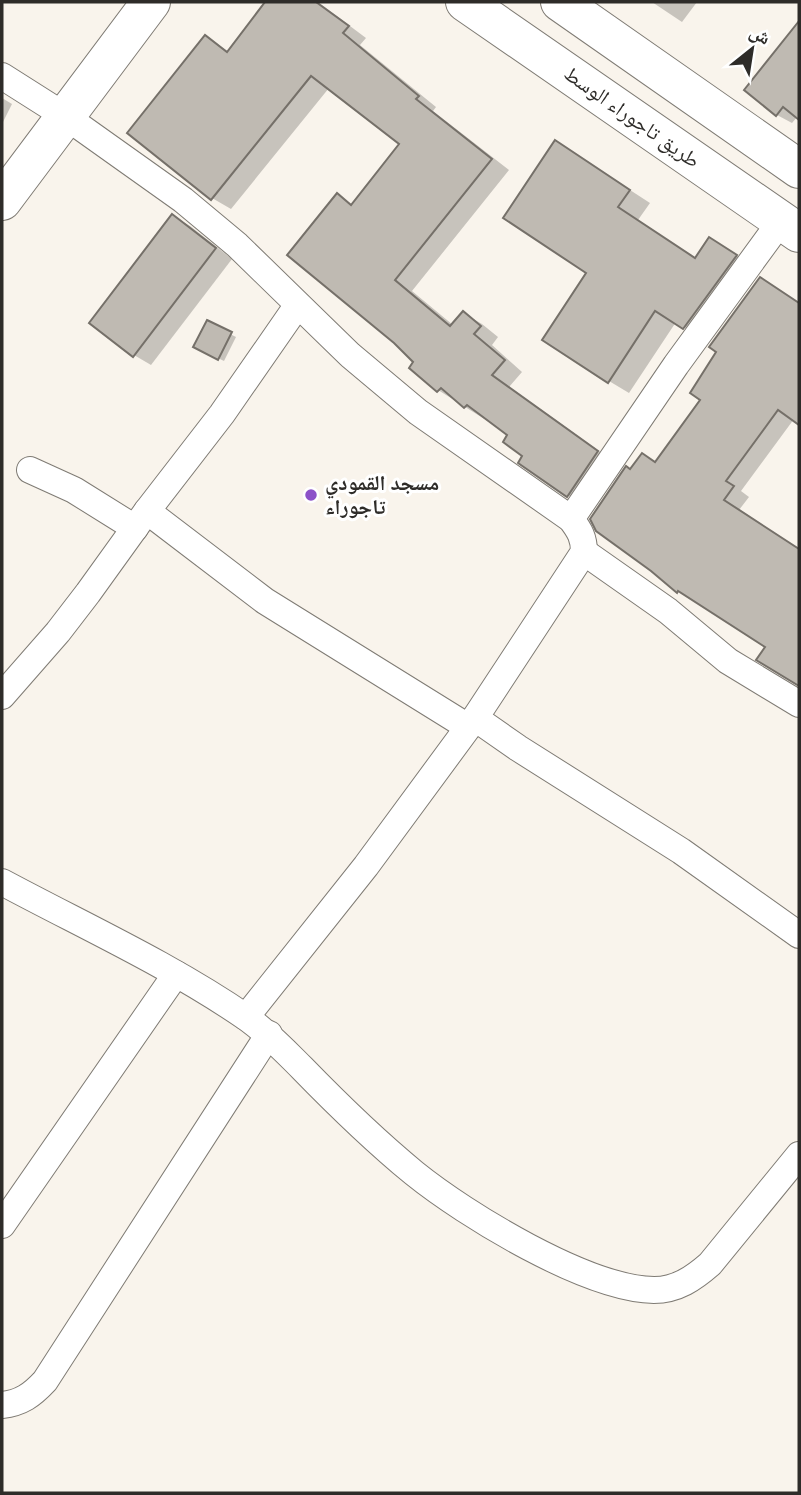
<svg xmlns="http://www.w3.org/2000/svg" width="801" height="1495" viewBox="0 0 801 1495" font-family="Ubuntu,'Noto Naskh Arabic',sans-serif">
<rect width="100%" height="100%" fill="#f9f4ec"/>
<g fill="#0003">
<path d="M267,2H318L366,38L360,45L436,107L433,111L509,170L412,291L453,325L463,313L482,324L498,337L492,345L522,372L509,387L616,463L586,506L568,495L525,456L510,435L438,390L338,196L353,205L401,144L329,88L231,209L212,198L129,133L205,37L229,52Z"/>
<path d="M652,2H697L682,22Z"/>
<path d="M799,24V117L798,116L792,123L777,115L746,90Z"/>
<path d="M2,98L12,104L2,124Z"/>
<path d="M556,142L650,203L638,220L696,259L730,251L756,268L704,339L676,322L629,393L609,381L588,273Z"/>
<path d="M173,216L190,226L232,259L151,365L134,355Z"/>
<path d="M799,303V423L794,419L741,491L749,497L739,510L799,550V684L759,659L768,647L678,591L631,471L656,463Z"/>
<path d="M208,323L236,337L224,361L195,347Z"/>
</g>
<g fill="#bfbab2" stroke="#757069" stroke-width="2">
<path d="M265,2H316L349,26L343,33L419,96L416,99L492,159L395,280L450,326L463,311L481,326L474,334L505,360L492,375L598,451L567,497L518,463L522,456L503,442L507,435L467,405L464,408L441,388L437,392L409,368L413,362L394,343L287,255L337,193L351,205L399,144L311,76L211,200L127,133L205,35L227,52Z"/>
<path d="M799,21V120L783,107L776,116L744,90Z"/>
<path d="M555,140L630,190L618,207L695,258L709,237L737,255L683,329L655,311L608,383L542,340L586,273L503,218Z"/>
<path d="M172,214L216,248L133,357L89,323Z"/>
<path d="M760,277L799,303V425L778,410L726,481L734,486L724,500L799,549V686L756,660L765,647L678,591L677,593L651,571L596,531L590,519L626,466L630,469L642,453L655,462L700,400L690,393L716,352L709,347Z"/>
<path d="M207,320L232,332L218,360L193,347Z"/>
</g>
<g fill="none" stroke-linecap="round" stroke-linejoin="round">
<defs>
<g id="minor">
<path d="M2,76L65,116L183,200L237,245L350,355L418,412L571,519C580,531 584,538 584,552L475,718L366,866L246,1017"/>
<path d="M30,470L74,490L135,528"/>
<path d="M147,511L265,601L468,727"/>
<path d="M571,519L676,365L781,221"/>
<path d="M584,552L668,611L728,661L799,704"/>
<path d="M2,696L58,632L88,593L147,511L222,414L297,306"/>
<path d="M475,718L518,748L681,851L799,935"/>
<path d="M2,882C84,926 170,965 247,1018C268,1033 284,1050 302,1068C337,1104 375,1141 414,1173C466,1215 587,1289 654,1290C677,1290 694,1278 710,1264L799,1155"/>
<path d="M2,1225L176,974"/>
<path d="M2,1405C21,1403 32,1395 45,1381L269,1034"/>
</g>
<path id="secondary" d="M2,201L151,2"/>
<g id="primary">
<path d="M465,2L799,233"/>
<path d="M560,2L799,169"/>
</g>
</defs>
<use href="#minor" stroke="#7f7b74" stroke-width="28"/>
<use href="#secondary" stroke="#7f7b74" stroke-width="40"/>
<use href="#primary" stroke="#7f7b74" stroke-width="40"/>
<use href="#minor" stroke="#fff" stroke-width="26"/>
<use href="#secondary" stroke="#fff" stroke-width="38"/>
<use href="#primary" stroke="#fff" stroke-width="38"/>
</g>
<circle fill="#8c51c8" stroke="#fff" stroke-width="2.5" cx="311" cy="495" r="7"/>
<g text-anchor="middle" stroke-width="6" stroke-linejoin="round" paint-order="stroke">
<g font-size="21" fill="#2e2c29" stroke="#fff">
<text transform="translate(632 117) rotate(35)" y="7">طريق تاجوراء الوسط</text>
</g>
<g font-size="21" font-weight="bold" fill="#2e2c29" stroke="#fff" text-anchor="start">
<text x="325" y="490">مسجد القمودي<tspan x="325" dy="24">تاجوراء</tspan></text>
</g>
</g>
<rect width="801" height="1495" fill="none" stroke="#2e2c29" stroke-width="7"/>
<g transform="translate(752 49) rotate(30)" stroke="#ffffff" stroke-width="5" paint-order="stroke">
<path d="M0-5L12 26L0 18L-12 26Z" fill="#2e2c29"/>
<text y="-10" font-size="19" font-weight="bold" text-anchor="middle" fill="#2e2c29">ش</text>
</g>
</svg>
